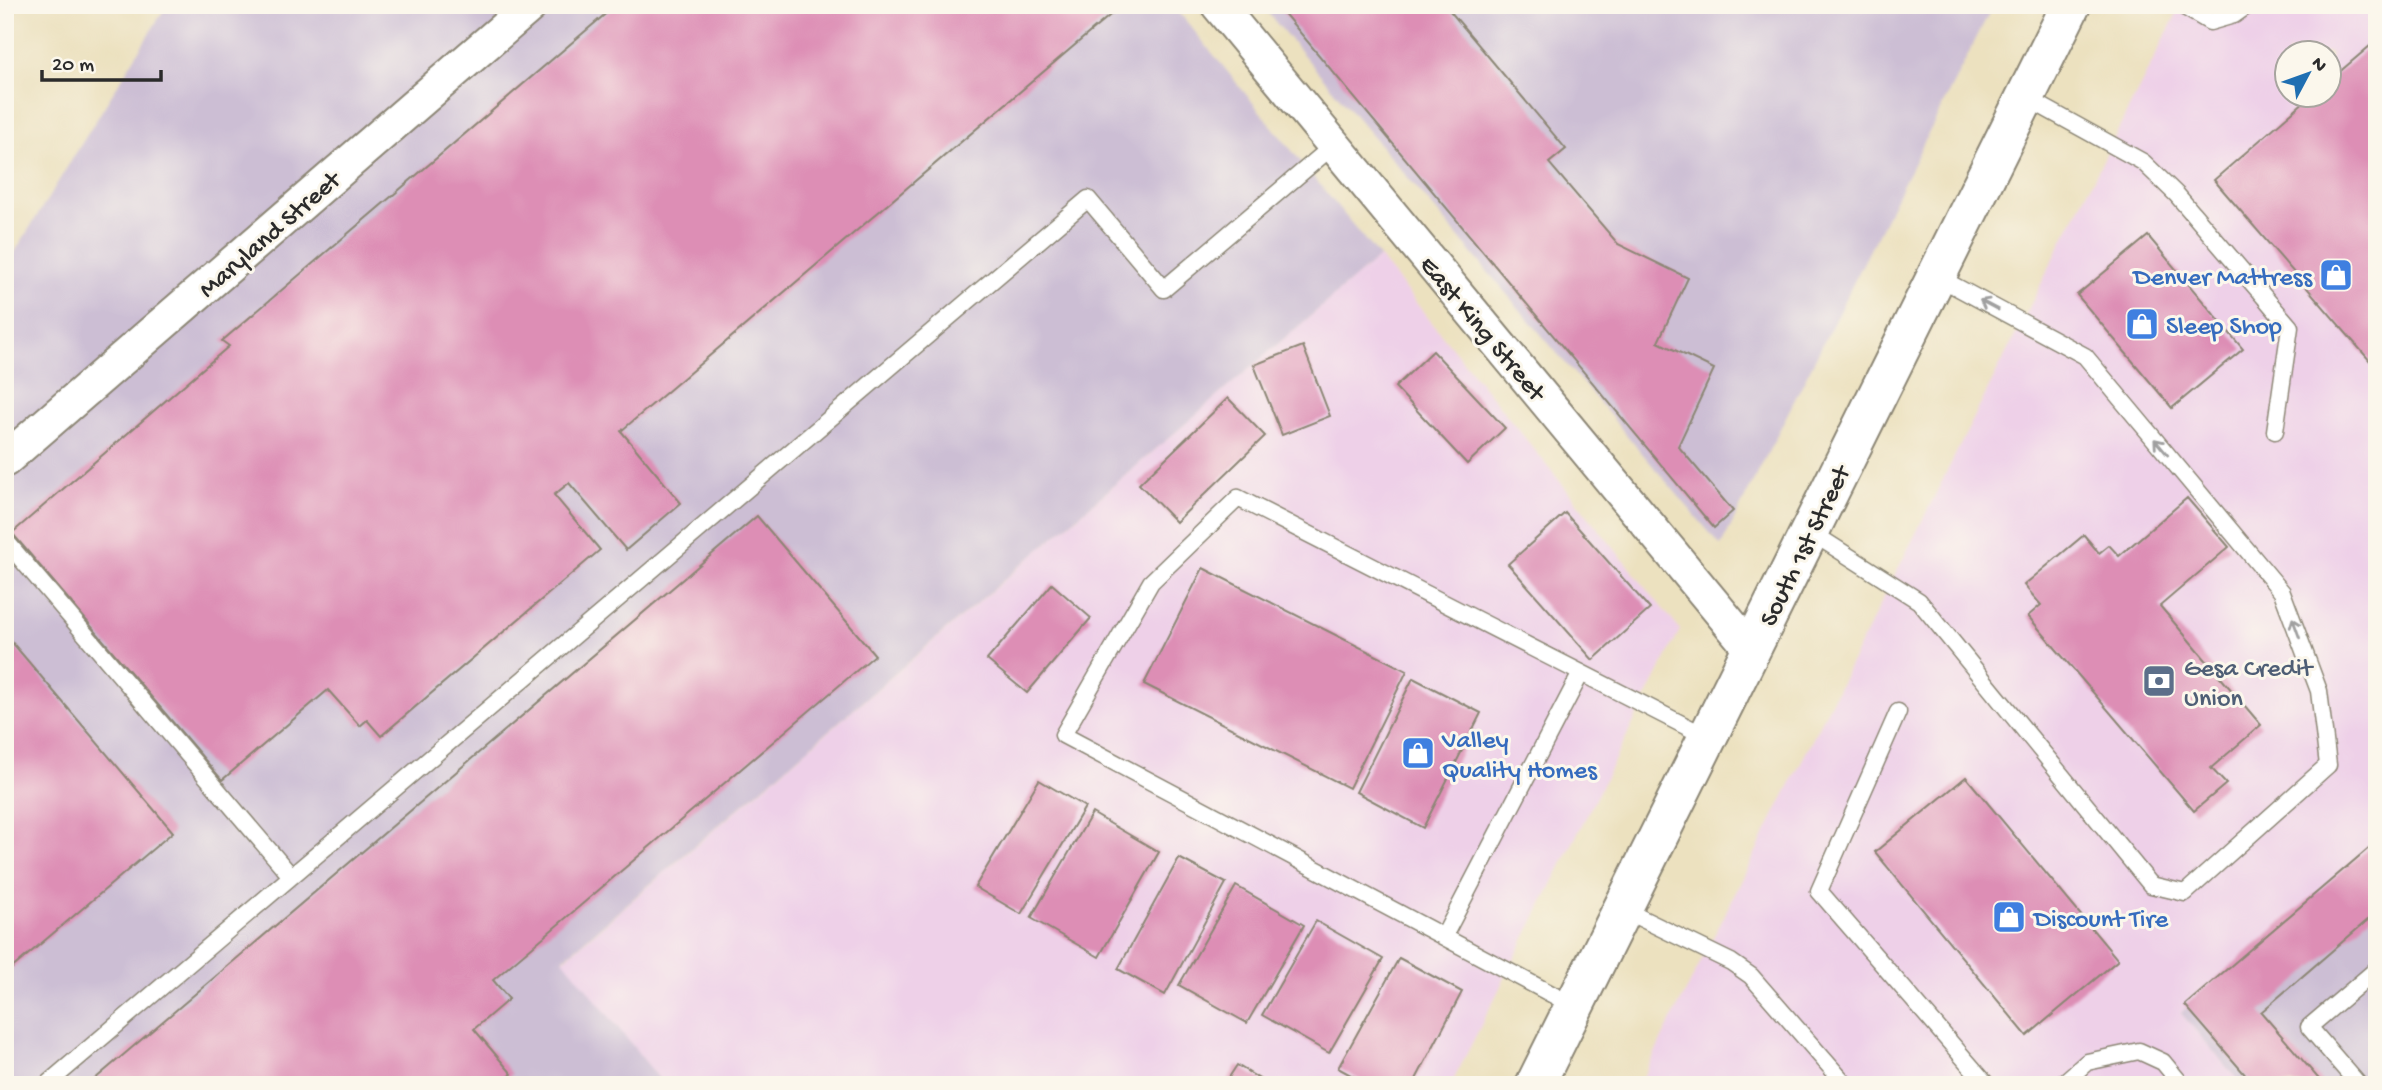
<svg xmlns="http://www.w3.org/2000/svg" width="2382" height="1090" viewBox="0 0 2382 1090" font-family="'Gochi Hand',sans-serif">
<rect width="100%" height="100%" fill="#fbf7ec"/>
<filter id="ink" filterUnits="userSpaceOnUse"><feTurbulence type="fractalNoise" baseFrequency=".0143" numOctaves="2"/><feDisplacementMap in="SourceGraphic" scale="14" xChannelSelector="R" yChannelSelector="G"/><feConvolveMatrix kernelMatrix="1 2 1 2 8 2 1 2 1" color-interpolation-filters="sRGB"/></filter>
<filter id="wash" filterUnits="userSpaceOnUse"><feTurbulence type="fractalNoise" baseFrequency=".00686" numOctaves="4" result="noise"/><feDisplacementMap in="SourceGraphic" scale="28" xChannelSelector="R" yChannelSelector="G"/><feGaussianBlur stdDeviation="1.57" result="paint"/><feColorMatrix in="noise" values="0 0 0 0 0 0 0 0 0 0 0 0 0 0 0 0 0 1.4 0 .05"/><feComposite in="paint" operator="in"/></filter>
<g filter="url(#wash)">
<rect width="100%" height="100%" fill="#ece1bf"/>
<g fill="#eed0e8" fill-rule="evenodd">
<path d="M2181,5H2377V845L2181,1013L2242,1085H1639ZM2288,52H2330V94H2288Z"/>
<path d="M1379,257L1680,630L1451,1085H664L563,960Z"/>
</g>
<g fill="#ccbed4">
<path d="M167,5H1173L1379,257L563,959L664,1085H5V268Z"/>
<path d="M1261,5H1993L1721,546Z"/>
<path d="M2377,845V1085H2242L2181,1013Z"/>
</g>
<g id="blocks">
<g fill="#dd8eb5">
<path d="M616,5H1122L621,431L681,503L626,550L569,483L554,495L600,550L381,736L367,720L360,726L328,690L222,780L12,533L229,346L222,341Z"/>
<path d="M1277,5H1445L1566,149L1549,163L1618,244L1688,278L1658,342L1714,369L1678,446L1733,511L1714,528Z"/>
<path d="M2377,40V369L2214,180L2313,94H2330V80Z"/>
<path d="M2148,236L2243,349L2172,408L2077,295Z"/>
<path d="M1303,346L1330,416L1282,435L1254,365Z"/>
<path d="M1433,351L1505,428L1467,464L1395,387Z"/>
<path d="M1228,398L1265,436L1176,522L1139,484Z"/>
<path d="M2187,498L2229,547L2160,606L2261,725L2211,768L2226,784L2194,811L2028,616L2041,605L2024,585L2084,535L2099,553L2109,545L2119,556Z"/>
<path d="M1565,513L1650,609L1593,660L1508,564Z"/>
<path d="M757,516L875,655L493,980L509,999L474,1029L512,1074L499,1085H88Z"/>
<path d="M1203,568L1407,671L1349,788L1144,684Z"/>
<path d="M1052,584L1091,618L1027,693L987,660Z"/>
<path d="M5,634L173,832L5,974Z"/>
<path d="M1413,678L1481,713L1423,828L1356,792Z"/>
<path d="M1966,777L2118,960L2027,1036L1875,852Z"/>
<path d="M1039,780L1085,807L1021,914L975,887Z"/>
<path d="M1092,813L1159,852L1099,957L1031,918Z"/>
<path d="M2377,841V912L2261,1012L2324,1085H2254L2185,1005Z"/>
<path d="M1179,858L1226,883L1165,995L1118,969Z"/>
<path d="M1236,886L1304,925L1247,1023L1179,985Z"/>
<path d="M1316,921L1383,959L1329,1053L1262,1015Z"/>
<path d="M1399,958L1462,992L1413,1085H1369L1338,1068Z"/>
<path d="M1237,1065L1269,1085H1224Z"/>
</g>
</g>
</g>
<g filter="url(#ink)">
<use href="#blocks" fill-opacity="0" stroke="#8c8675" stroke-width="2"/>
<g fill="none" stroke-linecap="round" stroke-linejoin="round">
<defs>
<g id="service">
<path d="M2181,5L2210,22L2234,15L2248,5"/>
<path d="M2025,97L2143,162L2177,195L2290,327L2275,431"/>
<path d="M1809,531L1919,601L2151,885L2185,893L2328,765L2319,691L2282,592L2085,356L1936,276"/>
<path d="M5,540L291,876"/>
<path d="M1898,712L1819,891L1987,1085"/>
<path d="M1622,909L1731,962L1751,976L1846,1085"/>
<path d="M1444,936L1581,673"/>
<path d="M1574,1006L1063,735L1151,582L1238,498L1707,737"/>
<path d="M46,1085L1088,199L1164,289L1334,145"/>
<path d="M2061,1085L2087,1062L2139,1051L2163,1062L2182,1085"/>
<path d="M2359,1085L2309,1027L2377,969"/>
</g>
<g id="minor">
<path d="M1218,5L1751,649"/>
<path d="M5,460L531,5"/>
</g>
<path id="secondary" d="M1535,1085L2071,5"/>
</defs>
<use href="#service" stroke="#8c8675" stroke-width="19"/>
<use href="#minor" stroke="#8c8675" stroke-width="37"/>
<use href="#secondary" stroke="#8c8675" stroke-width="42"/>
<use href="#service" stroke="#fff" stroke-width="16"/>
<use href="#minor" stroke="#fff" stroke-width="33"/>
<use href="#secondary" stroke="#fff" stroke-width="38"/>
</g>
<defs><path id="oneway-shaft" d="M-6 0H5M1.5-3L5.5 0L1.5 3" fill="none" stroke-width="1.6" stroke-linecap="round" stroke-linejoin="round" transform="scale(1.75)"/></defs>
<g stroke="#a0a0a0">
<use href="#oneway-shaft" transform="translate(1989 305) rotate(-152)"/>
<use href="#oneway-shaft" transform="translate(2161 447) rotate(-130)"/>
<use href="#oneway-shaft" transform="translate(2296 628) rotate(-110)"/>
</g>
</g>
<defs>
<symbol id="shop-square" viewBox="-11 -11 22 22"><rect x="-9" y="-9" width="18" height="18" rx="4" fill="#3f7fe0" stroke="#fbf7ec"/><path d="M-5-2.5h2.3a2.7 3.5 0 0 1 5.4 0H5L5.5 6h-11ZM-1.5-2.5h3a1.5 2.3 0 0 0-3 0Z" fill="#fff"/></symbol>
<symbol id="bank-square" viewBox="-11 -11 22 22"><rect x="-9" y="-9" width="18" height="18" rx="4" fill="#5c6f8a" stroke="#fbf7ec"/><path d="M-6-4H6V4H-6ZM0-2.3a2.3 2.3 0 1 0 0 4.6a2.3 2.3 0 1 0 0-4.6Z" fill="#fff"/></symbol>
</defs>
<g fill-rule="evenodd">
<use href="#shop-square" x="2317" y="256" width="38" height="38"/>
<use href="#shop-square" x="2123" y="305" width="38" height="38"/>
<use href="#bank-square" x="2140" y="662" width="38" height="38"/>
<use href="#shop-square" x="1399" y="734" width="38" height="38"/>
<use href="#shop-square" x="1990" y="898" width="38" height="38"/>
</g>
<g text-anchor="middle" stroke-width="6" stroke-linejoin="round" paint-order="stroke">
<g font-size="26" fill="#2b2b2b" stroke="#fbf7ec">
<text transform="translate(268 233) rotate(-41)" y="9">Maryland Street</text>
<text transform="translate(1484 327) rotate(50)" y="9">East King Street</text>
<text transform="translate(1803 545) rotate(-64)" y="9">South 1st Street</text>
</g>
<g font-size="26" fill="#366cbe" stroke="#fbf7ec" text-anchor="start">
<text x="2312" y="284" text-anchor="end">Denver Mattress</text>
<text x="2166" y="333">Sleep Shop</text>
<text x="1442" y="747">Valley<tspan x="1442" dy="30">Quality Homes</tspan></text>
<text x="2034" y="926">Discount Tire</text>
</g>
<g font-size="26" fill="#4e5e75" stroke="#fbf7ec" text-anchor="start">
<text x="2184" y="675">Gesa Credit<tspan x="2184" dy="30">Union</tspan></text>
</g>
</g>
<rect width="2382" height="1090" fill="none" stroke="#fbf7ec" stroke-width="28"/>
<g transform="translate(2308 74) rotate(49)"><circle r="33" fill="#fbf7ec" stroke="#a8a59f" stroke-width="2"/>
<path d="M0-5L12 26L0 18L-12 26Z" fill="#1f6fb2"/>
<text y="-10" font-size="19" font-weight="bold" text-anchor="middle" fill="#2b2b2b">N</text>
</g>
<path d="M42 70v10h119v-10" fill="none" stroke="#2b2b2b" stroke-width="3.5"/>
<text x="52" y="70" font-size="21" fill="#2b2b2b" stroke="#fbf7ec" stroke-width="5" paint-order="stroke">20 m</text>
</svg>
